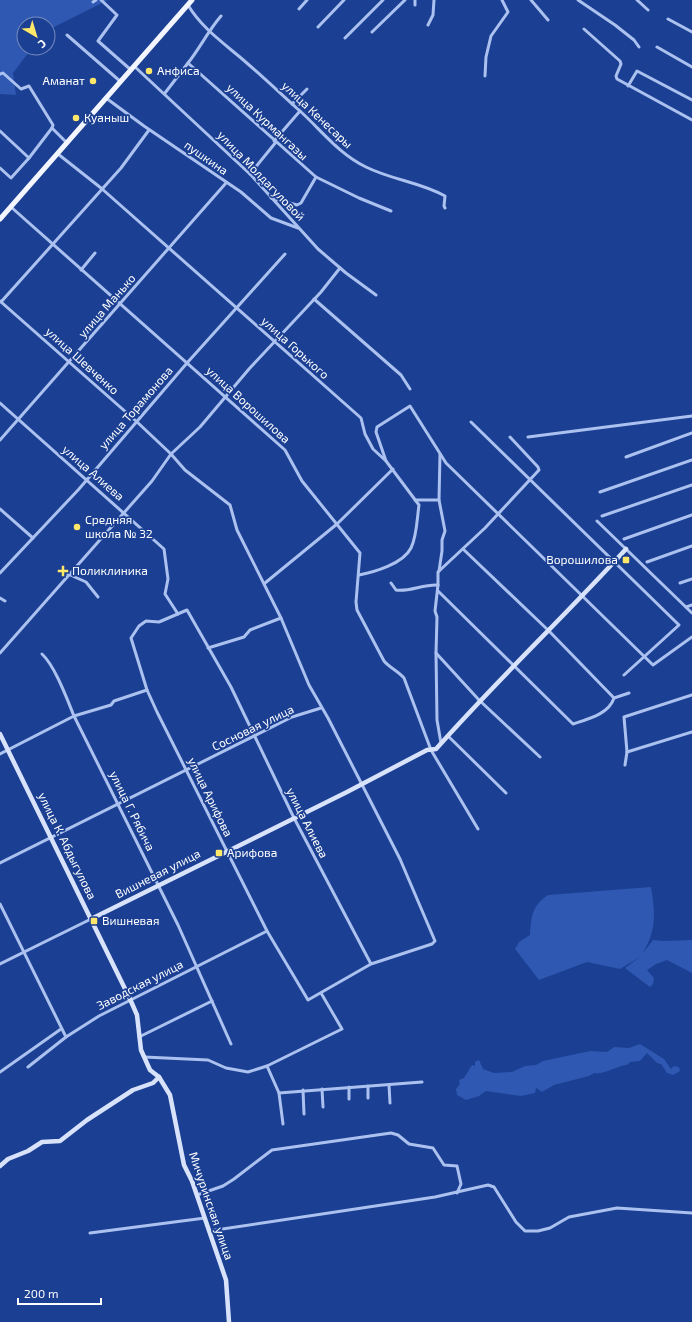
<svg xmlns="http://www.w3.org/2000/svg" width="692" height="1322" viewBox="0 0 692 1322" font-family="'Exo 2',sans-serif">
<rect width="100%" height="100%" fill="#1b3f92"/>
<g fill="#2e58b1">
<path d="M0,0H108L48,30V24H24V48H32L13,73L16,95L0,94Z"/>
<path d="M651,887C655,913 657,929 643,953L653,940L662,941L692,940V973L667,960L656,964L647,970L654,978L653,984L650,987L625,968L640,957L620,969L587,962L539,980L515,949L519,942L530,935C531,916 532,906 548,895Z"/>
<path d="M640,1044L664,1059L671,1069L674,1066L679,1067L680,1071L673,1075L667,1073L661,1064L657,1063L647,1053L640,1061L630,1062L627,1065C616,1066 604,1075 594,1073L589,1076L554,1085L542,1092L536,1088L535,1093L521,1096L486,1091L479,1096L466,1100L457,1095L456,1089L460,1084L459,1080L464,1078L472,1065L475,1066V1062L479,1060L483,1069L494,1073L512,1072L525,1066L536,1065L543,1061L590,1051L607,1052L614,1047L629,1048Z"/>
</g>
<g fill="none" stroke-linecap="round" stroke-linejoin="round">
<g stroke="#abc1ef" stroke-width="3">
<path d="M101,0L117,15L98,41L131,70"/>
<path d="M531,0L548,20"/>
<path d="M578,0L615,25L634,40L639,47"/>
<path d="M637,0L648,10"/>
<path d="M93,2L96,0"/>
<path d="M188,5C201,27 222,42 241,58C261,75 280,93 300,111C322,131 339,154 366,167C392,180 420,182 445,196L444,206L445,208"/>
<path d="M415,5V0"/>
<path d="M299,9L307,0"/>
<path d="M221,16C208,31 200,48 188,63L316,177L359,198L391,211"/>
<path d="M668,19L692,32"/>
<path d="M428,25L433,15L434,0"/>
<path d="M318,27L344,0"/>
<path d="M584,29L620,61L621,64L616,76L617,79L692,120"/>
<path d="M372,32L405,0"/>
<path d="M67,35L121,82"/>
<path d="M345,38L383,0"/>
<path d="M657,47L692,67"/>
<path d="M134,66L251,175L318,249L346,273L376,295"/>
<path d="M0,74L3,73L21,89L29,86L53,125L52,128L67,143"/>
<path d="M485,76L486,57L491,36L508,12L502,0"/>
<path d="M628,86L637,71L692,100"/>
<path d="M165,93L188,63"/>
<path d="M106,98L144,126L241,192L271,218L298,228"/>
<path d="M292,104L307,89"/>
<path d="M0,131L29,158L52,128"/>
<path d="M274,141L300,111"/>
<path d="M58,154L101,188L361,418L365,434L373,449L386,461L419,505C417,518 417,536 411,548C403,564 374,572 359,575"/>
<path d="M0,168L11,178L29,158"/>
<path d="M250,174L276,142"/>
<path d="M271,198L297,205L301,203L316,177"/>
<path d="M11,207L285,450L302,481L360,553L356,602L357,610L384,661C390,668 398,671 404,678L431,750L478,829"/>
<path d="M81,270L95,253"/>
<path d="M314,299L401,375L410,389"/>
<path d="M0,301L136,421L171,454L185,470L230,505L237,530L281,618L309,685L328,718L400,859L435,941L432,944L371,964L308,1000L267,931L157,712L147,690L131,638L139,626L146,621L159,622L187,610L231,687L294,818L371,964"/>
<path d="M1,302L121,168L149,130"/>
<path d="M0,403L164,549L168,579L165,594L178,614"/>
<path d="M471,422L679,625L624,675"/>
<path d="M528,437L692,416"/>
<path d="M0,440L226,183"/>
<path d="M626,457L692,433"/>
<path d="M386,461L376,432L377,427L410,406L446,463L653,665L692,637"/>
<path d="M600,492L692,460"/>
<path d="M415,500H439"/>
<path d="M0,509L33,538"/>
<path d="M602,516L692,485"/>
<path d="M597,521L692,613"/>
<path d="M624,539L692,515"/>
<path d="M647,562L692,546"/>
<path d="M439,571L442,551V540L445,531L439,500L440,454"/>
<path d="M0,573L79,489L187,363L285,254"/>
<path d="M68,574L86,582L98,597"/>
<path d="M265,583L337,524L393,469"/>
<path d="M391,583L396,590C410,592 423,584 438,585L435,611L437,617L436,653L479,700L540,757"/>
<path d="M680,583L692,579"/>
<path d="M438,585V572L485,528L539,470L538,467L510,437"/>
<path d="M438,591L573,724C588,719 609,714 614,698L549,631L463,549"/>
<path d="M0,598L5,601"/>
<path d="M686,607L692,605"/>
<path d="M208,648L244,637L250,630L281,618"/>
<path d="M0,653L152,481L171,454L200,427L249,369L321,292L340,268"/>
<path d="M436,653L437,720L441,743"/>
<path d="M42,654C55,666 67,699 74,716L178,925L231,1044"/>
<path d="M614,698L629,693"/>
<path d="M448,736L506,793"/>
<path d="M627,752L692,732"/>
<path d="M0,754L74,716L111,705L114,701L147,690"/>
<path d="M625,765L627,752L624,717L692,695"/>
<path d="M0,863L292,717L321,708"/>
<path d="M0,904L66,1037"/>
<path d="M0,964L91,919"/>
<path d="M139,1037L212,1001"/>
<path d="M144,1057L208,1060L226,1068L248,1072L267,1066L342,1029L321,993"/>
<path d="M267,1066L279,1093L422,1082"/>
<path d="M28,1067L66,1037L99,1016L267,931"/>
<path d="M0,1072L61,1029"/>
<path d="M389,1085L390,1103"/>
<path d="M368,1086V1098"/>
<path d="M349,1087V1099"/>
<path d="M322,1089L323,1107"/>
<path d="M303,1090L304,1114"/>
<path d="M279,1093L283,1124"/>
<path d="M197,1195L223,1186L234,1179L272,1150L391,1133L398,1135L409,1144L433,1148L444,1165L457,1166L461,1184L457,1193"/>
<path d="M209,1231L435,1197L488,1185L494,1187L516,1222L525,1231H538L550,1228L569,1217L617,1208L692,1213"/>
<path d="M90,1233L205,1218"/>
</g>
<g stroke="#d8e3fb" stroke-width="4.5">
<path d="M0,734L130,999L137,1015L141,1050L150,1070L159,1077L170,1095L184,1165L192,1181L226,1280L229,1322"/>
<path d="M91,919L347,792L427,750L436,749C497,680 564,617 626,549"/>
<path d="M0,1166L8,1159L28,1151L42,1142L60,1141L87,1120L133,1090L153,1083L159,1077"/>
</g>
<path stroke="#f3f6ff" stroke-width="5" d="M0,219L192,0"/>
</g>
<g fill="#ffe769" stroke="#1b3f92" stroke-width="1.5">
<circle cx="149" cy="71" r="4"/>
<circle cx="93" cy="81" r="4"/>
<circle cx="76" cy="118" r="4"/>
<circle cx="77" cy="527" r="4"/>
<rect x="622" y="556" width="8" height="8" rx="2"/>
<path d="M61 565h4v4h4v4h-4v4h-4v-4h-4v-4h4z"/>
<rect x="215" y="849" width="8" height="8" rx="2"/>
<rect x="90" y="917" width="8" height="8" rx="2"/>
</g>
<g text-anchor="middle" stroke-width="3.5" stroke-linejoin="round" paint-order="stroke">
<g font-size="12" fill="#fff" stroke="#1b3f92" text-anchor="start">
<text x="157" y="75">Анфиса</text>
<text x="85" y="85" text-anchor="end">Аманат</text>
<text x="84" y="122">Куаныш</text>
<text x="85" y="524">Средняя<tspan x="85" dy="14">школа № 32</tspan></text>
<text x="618" y="564" text-anchor="end">Ворошилова</text>
<text x="72" y="575">Поликлиника</text>
<text x="227" y="857">Арифова</text>
<text x="102" y="925">Вишневая</text>
</g>
<g font-size="12" fill="#fff" stroke="#1b3f92">
<text transform="translate(317 115) rotate(43)" y="4">улица Кенесары</text>
<text transform="translate(267 122) rotate(43)" y="4">улица Курмангазы</text>
<text transform="translate(206 158) rotate(35)" y="4">пушкина</text>
<text transform="translate(261 176) rotate(46)" y="4">улица Молдагуловой</text>
<text transform="translate(107 306) rotate(-49)" y="4">улица Манько</text>
<text transform="translate(295 348) rotate(42)" y="4">улица Горького</text>
<text transform="translate(82 361) rotate(42)" y="4">улица Шевченко</text>
<text transform="translate(248 405) rotate(42)" y="4">улица Ворошилова</text>
<text transform="translate(136 408) rotate(-49)" y="4">улица Торамонова</text>
<text transform="translate(93 473) rotate(41)" y="4">улица Алиева</text>
<text transform="translate(253 728) rotate(-26)" y="4">Сосновая улица</text>
<text transform="translate(210 797) rotate(64)" y="4">улица Арифова</text>
<text transform="translate(132 811) rotate(64)" y="4">улица Г. Рябича</text>
<text transform="translate(307 823) rotate(63)" y="4">улица Алиева</text>
<text transform="translate(67 846) rotate(64)" y="4">улица К. Абдыгулова</text>
<text transform="translate(158 874) rotate(-27)" y="4">Вишневая улица</text>
<text transform="translate(140 985) rotate(-27)" y="4">Заводская улица</text>
<text transform="translate(211 1206) rotate(71)" y="4">Мичуринская улица</text>
</g>
</g>
<g transform="translate(36 36) rotate(142)"><circle r="19" fill="#1b3f92" stroke="#768cbe"/>
<path d="M0-3L7 15L0 10L-7 15Z" fill="#ffe769"/>
<text y="-6" font-size="11" font-weight="bold" text-anchor="middle" fill="#ffffff">С</text>
</g>
<path d="M18 1298v6h83v-6" fill="none" stroke="#ffffff" stroke-width="2"/>
<text x="24" y="1298" font-size="12" fill="#ffffff" stroke="#1b3f92" stroke-width="3" paint-order="stroke">200 m</text>
</svg>
